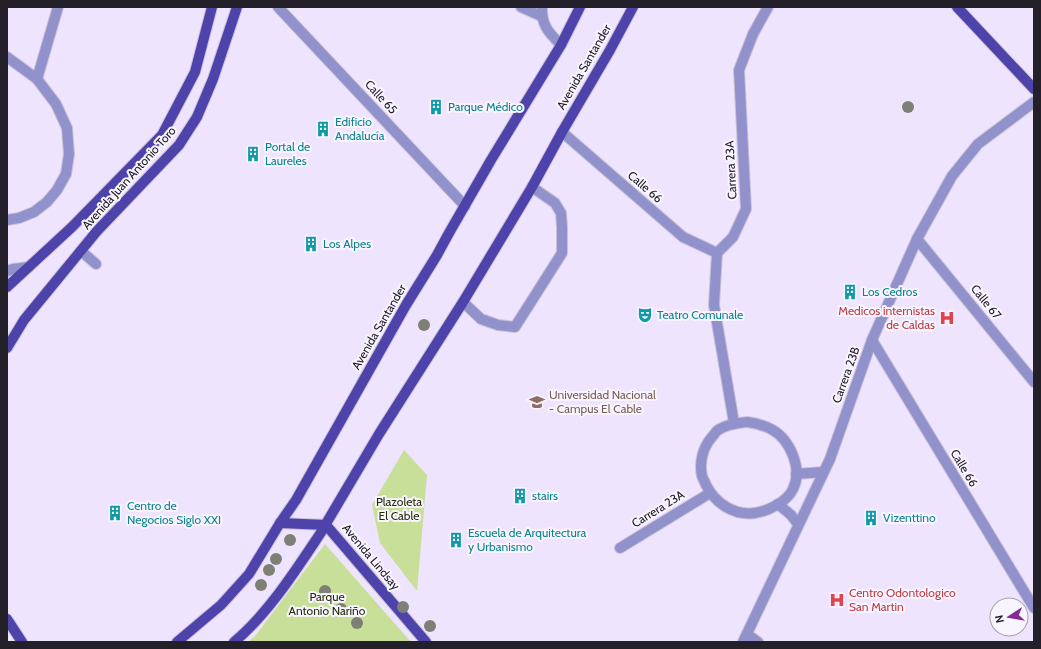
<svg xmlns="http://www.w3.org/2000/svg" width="1041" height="649" viewBox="0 0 1041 649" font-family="Cabin,sans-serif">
<rect width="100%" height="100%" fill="#efe4fd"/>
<g fill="#c7df98">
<path d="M404,450L427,475L417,591L380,543L372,505Z"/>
<path d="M325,544L411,642H248L255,636Z"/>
</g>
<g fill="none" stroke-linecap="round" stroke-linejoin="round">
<defs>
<g id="minor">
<path d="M278,7L465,206"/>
<path d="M521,7L541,16"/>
<path d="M542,7C541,25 549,33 561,45"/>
<path d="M7,57L37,79L56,104L67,128L69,154L66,174L57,190L47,202L34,212L19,218L7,220"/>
<path d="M37,79L58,7"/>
<path d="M562,132L683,237L717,253"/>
<path d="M917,239L1034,382"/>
<path d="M81,251L96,264"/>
<path d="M7,271L13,269L29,267"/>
<path d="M463,302L481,319L498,325L515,327L562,253V227L561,213L555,203L532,187"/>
<path d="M872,340L1034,608"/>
<path d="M747,422C756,423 763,425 771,429C790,439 803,469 793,489C787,502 768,511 755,513C734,516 715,503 706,485C705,482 703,479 702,476C699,462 703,447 712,437C714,435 716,431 718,430C727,424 738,423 747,422Z"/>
<path d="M734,423L714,305L717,253L733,237L746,209L739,70L753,34L768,7"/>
<path d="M796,474L823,472"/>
<path d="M778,504L791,515L798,524"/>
<path d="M620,548L710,493"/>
<path d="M747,634L758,642"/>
<path d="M743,642L830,459L872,340L917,239L952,176L978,144L1034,102"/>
</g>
<g id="major">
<path d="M957,7L1034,89"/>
<path d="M7,287L72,227L162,135L195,72L212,7"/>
<path d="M7,348L24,320L97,231L179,145L197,117L213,79L237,7"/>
<path d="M280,523L326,525"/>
<path d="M326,525L426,642"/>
<path d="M7,619L22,642"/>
<path d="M177,642L221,605L249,574L280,523L296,500L406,305L437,255L449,233L491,160L561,45L580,7"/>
<path d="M234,642C271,611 299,565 326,525L327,522L379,434L463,302L532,187L562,132L610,50L633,7"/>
</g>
</defs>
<use href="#minor" stroke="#cac1d7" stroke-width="12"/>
<use href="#major" stroke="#cac1d7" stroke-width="12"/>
<use href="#minor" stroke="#9192cb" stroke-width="10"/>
<use href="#major" stroke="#4e43aa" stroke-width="10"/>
</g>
<g fill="#7f8075">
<circle cx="908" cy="107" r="6"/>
<circle cx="424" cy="325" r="6"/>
<circle cx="290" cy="540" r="6"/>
<circle cx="276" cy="559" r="6"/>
<circle cx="269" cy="570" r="6"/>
<circle cx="261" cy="585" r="6"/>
<circle cx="325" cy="591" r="6"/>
<circle cx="403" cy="607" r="6"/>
<circle cx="341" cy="609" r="6"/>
<circle cx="357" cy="623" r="6"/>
<circle cx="430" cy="626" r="6"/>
</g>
<defs>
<symbol id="building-bare" viewBox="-9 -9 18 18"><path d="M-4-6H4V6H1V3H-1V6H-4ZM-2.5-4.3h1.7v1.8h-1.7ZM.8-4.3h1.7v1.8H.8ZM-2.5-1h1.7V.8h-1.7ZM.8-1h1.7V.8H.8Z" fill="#0f9aa8" stroke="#f9f5ff" stroke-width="2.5" paint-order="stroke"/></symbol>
<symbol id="theatre-bare" viewBox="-9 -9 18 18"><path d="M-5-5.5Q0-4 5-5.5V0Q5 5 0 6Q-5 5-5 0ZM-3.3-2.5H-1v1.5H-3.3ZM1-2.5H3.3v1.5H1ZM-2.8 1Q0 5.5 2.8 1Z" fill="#0f9aa8" stroke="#f9f5ff" stroke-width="2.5" paint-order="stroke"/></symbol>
<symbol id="hospital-bare" viewBox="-9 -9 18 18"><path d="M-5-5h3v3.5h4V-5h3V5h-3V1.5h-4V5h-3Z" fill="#e0444e" stroke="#f9f5ff" stroke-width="2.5" paint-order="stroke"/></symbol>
<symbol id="university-bare" viewBox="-9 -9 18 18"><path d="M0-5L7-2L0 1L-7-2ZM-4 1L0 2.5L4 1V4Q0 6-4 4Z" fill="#8d6e63" stroke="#f9f5ff" stroke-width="2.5" paint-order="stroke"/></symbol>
</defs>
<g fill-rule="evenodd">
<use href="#building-bare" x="425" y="96" width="22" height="22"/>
<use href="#building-bare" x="312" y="118" width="22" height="22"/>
<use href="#building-bare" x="242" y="143" width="22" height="22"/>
<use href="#building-bare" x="300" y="233" width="22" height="22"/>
<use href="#building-bare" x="839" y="281" width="22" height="22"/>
<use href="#theatre-bare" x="634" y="304" width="22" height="22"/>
<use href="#hospital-bare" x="936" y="307" width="22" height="22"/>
<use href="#university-bare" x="526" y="391" width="22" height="22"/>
<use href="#building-bare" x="509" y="485" width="22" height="22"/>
<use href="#building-bare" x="104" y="502" width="22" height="22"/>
<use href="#building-bare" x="860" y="507" width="22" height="22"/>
<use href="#building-bare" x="445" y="529" width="22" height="22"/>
<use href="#hospital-bare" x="826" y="589" width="22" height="22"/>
</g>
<g text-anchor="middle" stroke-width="4" stroke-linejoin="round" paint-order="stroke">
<g font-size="12" fill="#242029" stroke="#f9f5ff">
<text transform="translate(584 67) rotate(-60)" y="4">Avenida Santander</text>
<text transform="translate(381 97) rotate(47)" y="4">Calle 65</text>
<text transform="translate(731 170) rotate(-93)" y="4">Carrera 23A</text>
<text transform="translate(129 178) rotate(-48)" y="4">Avenida Juan Antonio Toro</text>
<text transform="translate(645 187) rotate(41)" y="4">Calle 66</text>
<text transform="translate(986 302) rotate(51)" y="4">Calle 67</text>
<text transform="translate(379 327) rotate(-60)" y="4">Avenida Santander</text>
<text transform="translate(846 375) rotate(-70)" y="4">Carrera 23B</text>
<text transform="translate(964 468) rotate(59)" y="4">Calle 66</text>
<text transform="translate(658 509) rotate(-32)" y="4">Carrera 23A</text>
<text transform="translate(371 557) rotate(50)" y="4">Avenida Lindsay</text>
</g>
<g font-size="12" fill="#0d838f" stroke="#f9f5ff" text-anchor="start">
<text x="448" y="111">Parque Médico</text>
<text x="335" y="126">Edificio<tspan x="335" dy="14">Andalucía</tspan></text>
<text x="265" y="151">Portal de<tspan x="265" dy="14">Laureles</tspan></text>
<text x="323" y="248">Los Alpes</text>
<text x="862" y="296">Los Cedros</text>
<text x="657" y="319">Teatro Comunale</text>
<text x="532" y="500">stairs</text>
<text x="127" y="510">Centro de<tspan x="127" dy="14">Negocios Siglo XXI</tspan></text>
<text x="883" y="522">Vizenttino</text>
<text x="468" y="537">Escuela de Arquitectura<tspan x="468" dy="14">y Urbanismo</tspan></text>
</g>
<g font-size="12" fill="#be3a42" stroke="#f9f5ff" text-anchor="end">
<text x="935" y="315">Medicos internistas<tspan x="935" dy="14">de Caldas</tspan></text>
<text x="849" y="597" text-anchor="start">Centro Odontologico<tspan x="849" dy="14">San Martin</tspan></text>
</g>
<g font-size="12" fill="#785e54" stroke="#f9f5ff" text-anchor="start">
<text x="549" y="399">Universidad Nacional<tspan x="549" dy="14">- Campus El Cable</tspan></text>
</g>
<g font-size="12" fill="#232e06" stroke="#f9f5ff">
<text x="399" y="506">Plazoleta<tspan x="399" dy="14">El Cable</tspan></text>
<text x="327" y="601">Parque<tspan x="327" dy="14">Antonio Nariño</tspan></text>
</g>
</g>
<rect width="1041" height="649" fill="none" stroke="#242029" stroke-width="16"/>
<g transform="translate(1009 617) rotate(258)"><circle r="19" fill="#f9f5ff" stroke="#a4a0a9"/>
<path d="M0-3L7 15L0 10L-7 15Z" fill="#842995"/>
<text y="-6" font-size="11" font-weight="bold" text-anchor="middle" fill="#242029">N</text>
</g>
</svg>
